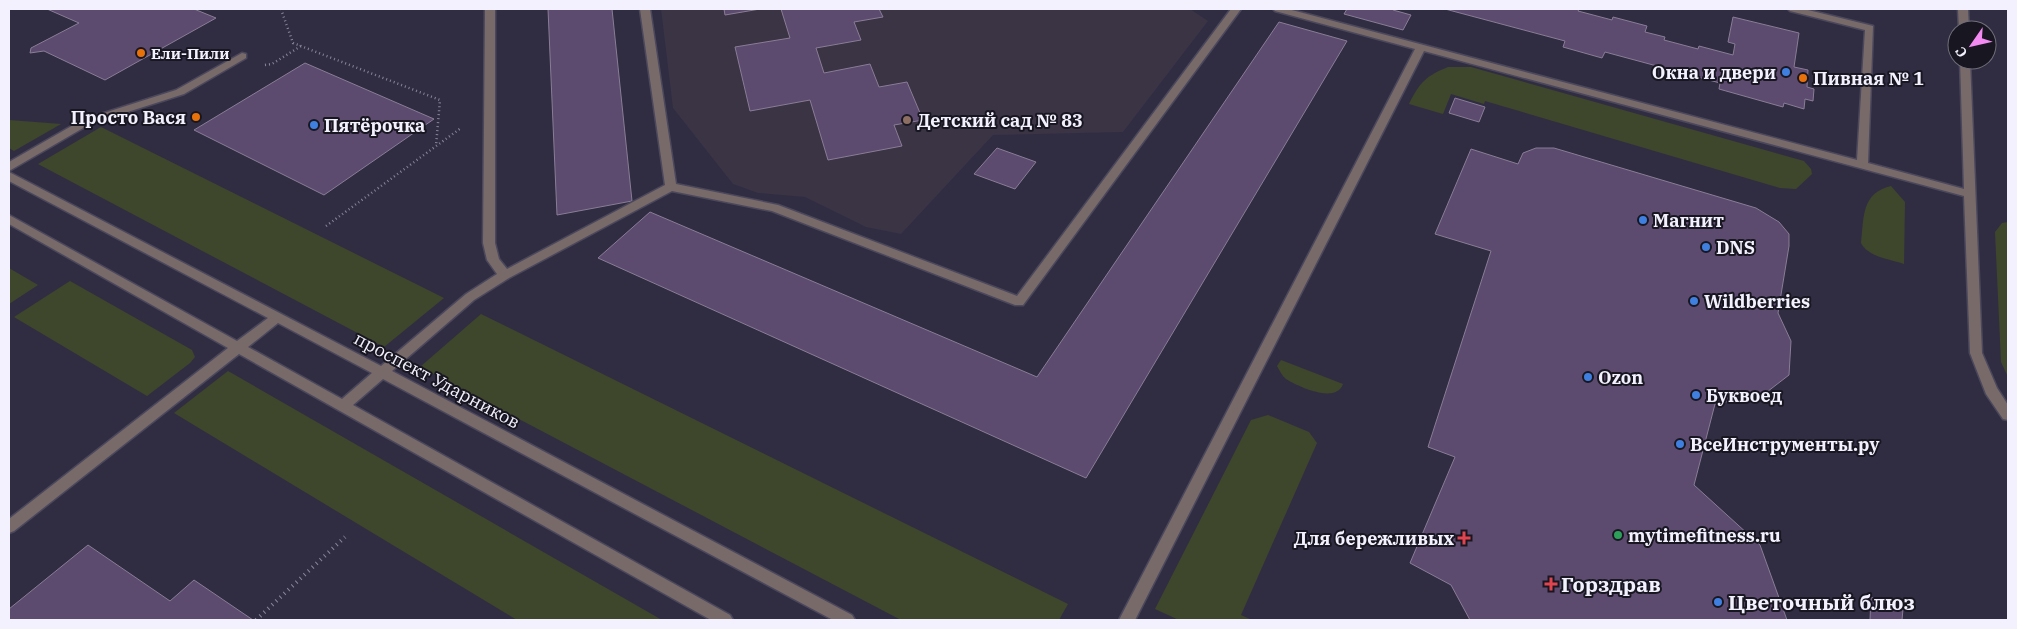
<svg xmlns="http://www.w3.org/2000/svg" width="2017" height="629" font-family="'IBM Plex Serif',serif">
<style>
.education{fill:#3b3445}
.green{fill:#3e472b}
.building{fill:#5c4a6f;stroke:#897d96}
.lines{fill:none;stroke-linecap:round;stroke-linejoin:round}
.minor-casing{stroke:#4b485d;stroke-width:3}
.path-far1{stroke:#878596;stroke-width:2.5;stroke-dasharray:1 3;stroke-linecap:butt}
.path{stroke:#878596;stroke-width:4;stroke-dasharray:1 4.5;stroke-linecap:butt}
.minor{fill:#786a68;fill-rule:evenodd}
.food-dot{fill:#e8710a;stroke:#181721;stroke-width:2}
.shop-dot{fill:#3f7fe0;stroke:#181721;stroke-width:2}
.education-dot{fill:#8d6e63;stroke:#181721;stroke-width:2}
.leisure-dot{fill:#2e9e5b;stroke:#181721;stroke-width:2}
.health-dot{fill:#e0444e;stroke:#181721;stroke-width:2}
.labels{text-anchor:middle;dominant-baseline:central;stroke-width:4;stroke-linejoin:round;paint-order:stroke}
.far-poi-label{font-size:15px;font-weight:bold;fill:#f3f1fd;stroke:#181721;text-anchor:start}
.poi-label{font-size:18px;font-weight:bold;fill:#f3f1fd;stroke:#181721;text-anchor:start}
.street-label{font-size:18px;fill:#f3f1fd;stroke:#181721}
.near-poi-label{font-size:21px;font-weight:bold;fill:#f3f1fd;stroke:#181721;text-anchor:start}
</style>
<rect width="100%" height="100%" fill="#302d43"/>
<path class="education" d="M661,9H1190L1208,21L1123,132L993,135L901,234L866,227L805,197L758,193L733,184L673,108Z"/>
<path class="green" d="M1448,67H1471L1804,161L1811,169L1812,174L1796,189L1780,188L1485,101L1484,104L1451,94L1443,114L1409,104C1420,82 1426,76 1448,67Z
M9,120L61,124L14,151L9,148Z
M101,127L444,298L384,347L38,164Z
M1891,186L1905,202L1904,264C1890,259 1868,257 1861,243C1864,218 1861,193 1891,186Z
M2008,222V377L2001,362L1995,232L2002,223Z
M9,268L38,285L9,304Z
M70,281L192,350L195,357L190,363L147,396L14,317Z
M481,314L1068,604L1059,620H901L420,367Z
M1281,360L1343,384C1336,404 1299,387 1286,379C1282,376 1280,371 1277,366Z
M228,371L662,620H517L174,413Z
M1268,415L1309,432L1317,443L1241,615L1252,620H1179L1155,609L1251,420Z"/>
<path class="building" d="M47,9H194L216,18L105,80L44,51L30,53L31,48L79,23Z
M548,9H612L632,201L557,215Z
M724,9H760L725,15Z
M781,9H879L883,17L854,22L861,40L816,48L824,73L870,64L879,87L907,82L923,120L894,125L902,146L828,160L810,100L750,111L735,47L790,38Z
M1347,9H1394L1393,10L1411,15L1403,30L1344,14Z
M1445,9H1579L1578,11L1612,20L1613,17L1647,26L1645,32L1665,37L1664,40L1698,49L1699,46L1733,55L1735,44L1728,42L1733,17L1799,33L1794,67L1808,70L1807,87L1814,89L1813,101L1805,99L1804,109L1784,103L1783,107L1719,89L1720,83L1605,52L1602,58L1563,47L1565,41Z
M1279,22L1347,41L1086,478L598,258L650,212L1037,377Z
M305,63L434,119L324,195L194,130Z
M1455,98L1485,107L1479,122L1449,113Z
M997,148L1036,162L1015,189L974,174Z
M1536,148H1554L1756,208L1779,222L1789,234V246L1778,313L1791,341L1789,375L1763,395L1715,404L1694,485L1760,545L1787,620H1470L1451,585L1410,563L1455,457L1428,447L1491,251L1435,234L1471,149L1518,164L1523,153Z
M88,545L170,601L194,580L253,620H9V609Z
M1871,597L1903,609L1902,620H1870Z"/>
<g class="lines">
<defs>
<path id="minor" d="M485,9H495V243L499,259L507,269L665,185L640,9H650L676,184L778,205L1017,296L1231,9H1241L1023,305H1015L772,211L672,191L509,278L474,300L392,371L852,615L855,620H833L383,379L353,405L730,615L733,620H711L239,354L14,531L9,533V519L228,348L9,224V215L237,341L268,318L9,181V172L381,366L466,294L497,274L487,260L483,243ZM278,323L372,373L342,399L248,347Z
M1273,9H1288L1857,160L1865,30L1790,11L1788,9H1804L1873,26L1868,163L1964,189L1960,60H1970L1982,353L1997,388L2008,405V420L2003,419L1986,394L1970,353L1964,196L1424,51L1135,620H1119L1415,49L1275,11Z
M1958,9H1968L1969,30H1959Z
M242,53L246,54V58L184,94L90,124L9,171V162L82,120L176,90Z"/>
</defs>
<use href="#minor" class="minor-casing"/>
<path class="path-far1" d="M281,9L293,43L440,100L436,146
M265,65L272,64L301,46
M326,226L461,128"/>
<path class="path" d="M256,620L345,537"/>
<use href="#minor" class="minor"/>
</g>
<g class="food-dot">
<circle cx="141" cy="53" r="5"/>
<circle cx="1803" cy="78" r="5"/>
<circle cx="196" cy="117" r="5"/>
</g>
<g class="shop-dot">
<circle cx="1786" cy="72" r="5"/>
<circle cx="314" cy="125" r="5"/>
<circle cx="1643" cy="220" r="5"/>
<circle cx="1706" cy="247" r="5"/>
<circle cx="1694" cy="301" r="5"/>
<circle cx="1588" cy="377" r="5"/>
<circle cx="1696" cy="395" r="5"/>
<circle cx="1680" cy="444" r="5"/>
<circle cx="1718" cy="602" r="5"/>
</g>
<circle class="education-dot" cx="907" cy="120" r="5"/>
<circle class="leisure-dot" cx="1618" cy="535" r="5"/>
<g class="health-dot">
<path d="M1461.5 530.5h5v5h5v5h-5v5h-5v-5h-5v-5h5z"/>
<path d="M1548.5 576.5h5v5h5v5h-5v5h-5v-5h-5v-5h5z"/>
</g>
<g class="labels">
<g class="far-poi-label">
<text x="151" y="53">Ели-Пили</text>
</g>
<g class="poi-label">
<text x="1776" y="72" text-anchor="end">Окна и двери</text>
<text x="1813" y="78">Пивная № 1</text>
<text x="186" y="117" text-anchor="end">Просто Вася</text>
<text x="917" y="120">Детский сад № 83</text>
<text x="324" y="125">Пятёрочка</text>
<text x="1653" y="220">Магнит</text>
<text x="1716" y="247">DNS</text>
<text x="1704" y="301">Wildberries</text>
<text x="1598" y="377">Ozon</text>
<text x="1706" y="395">Буквоед</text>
<text x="1690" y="444">ВсеИнструменты.ру</text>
<text x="1628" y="535">mytimefitness.ru</text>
<text x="1454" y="538" text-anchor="end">Для бережливых</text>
</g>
<g class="street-label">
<text transform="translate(437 380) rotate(28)">проспект Ударников</text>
</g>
<g class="near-poi-label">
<text x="1561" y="584">Горздрав</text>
<text x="1728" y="602">Цветочный блюз</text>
</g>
</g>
<rect width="2017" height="629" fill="none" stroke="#f3f1fd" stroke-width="20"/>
<g transform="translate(1972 45) rotate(236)"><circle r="24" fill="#181721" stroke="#706e79"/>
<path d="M0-4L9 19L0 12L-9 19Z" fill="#f38af1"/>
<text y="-8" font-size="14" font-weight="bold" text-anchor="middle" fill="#f3f1fd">С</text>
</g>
</svg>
